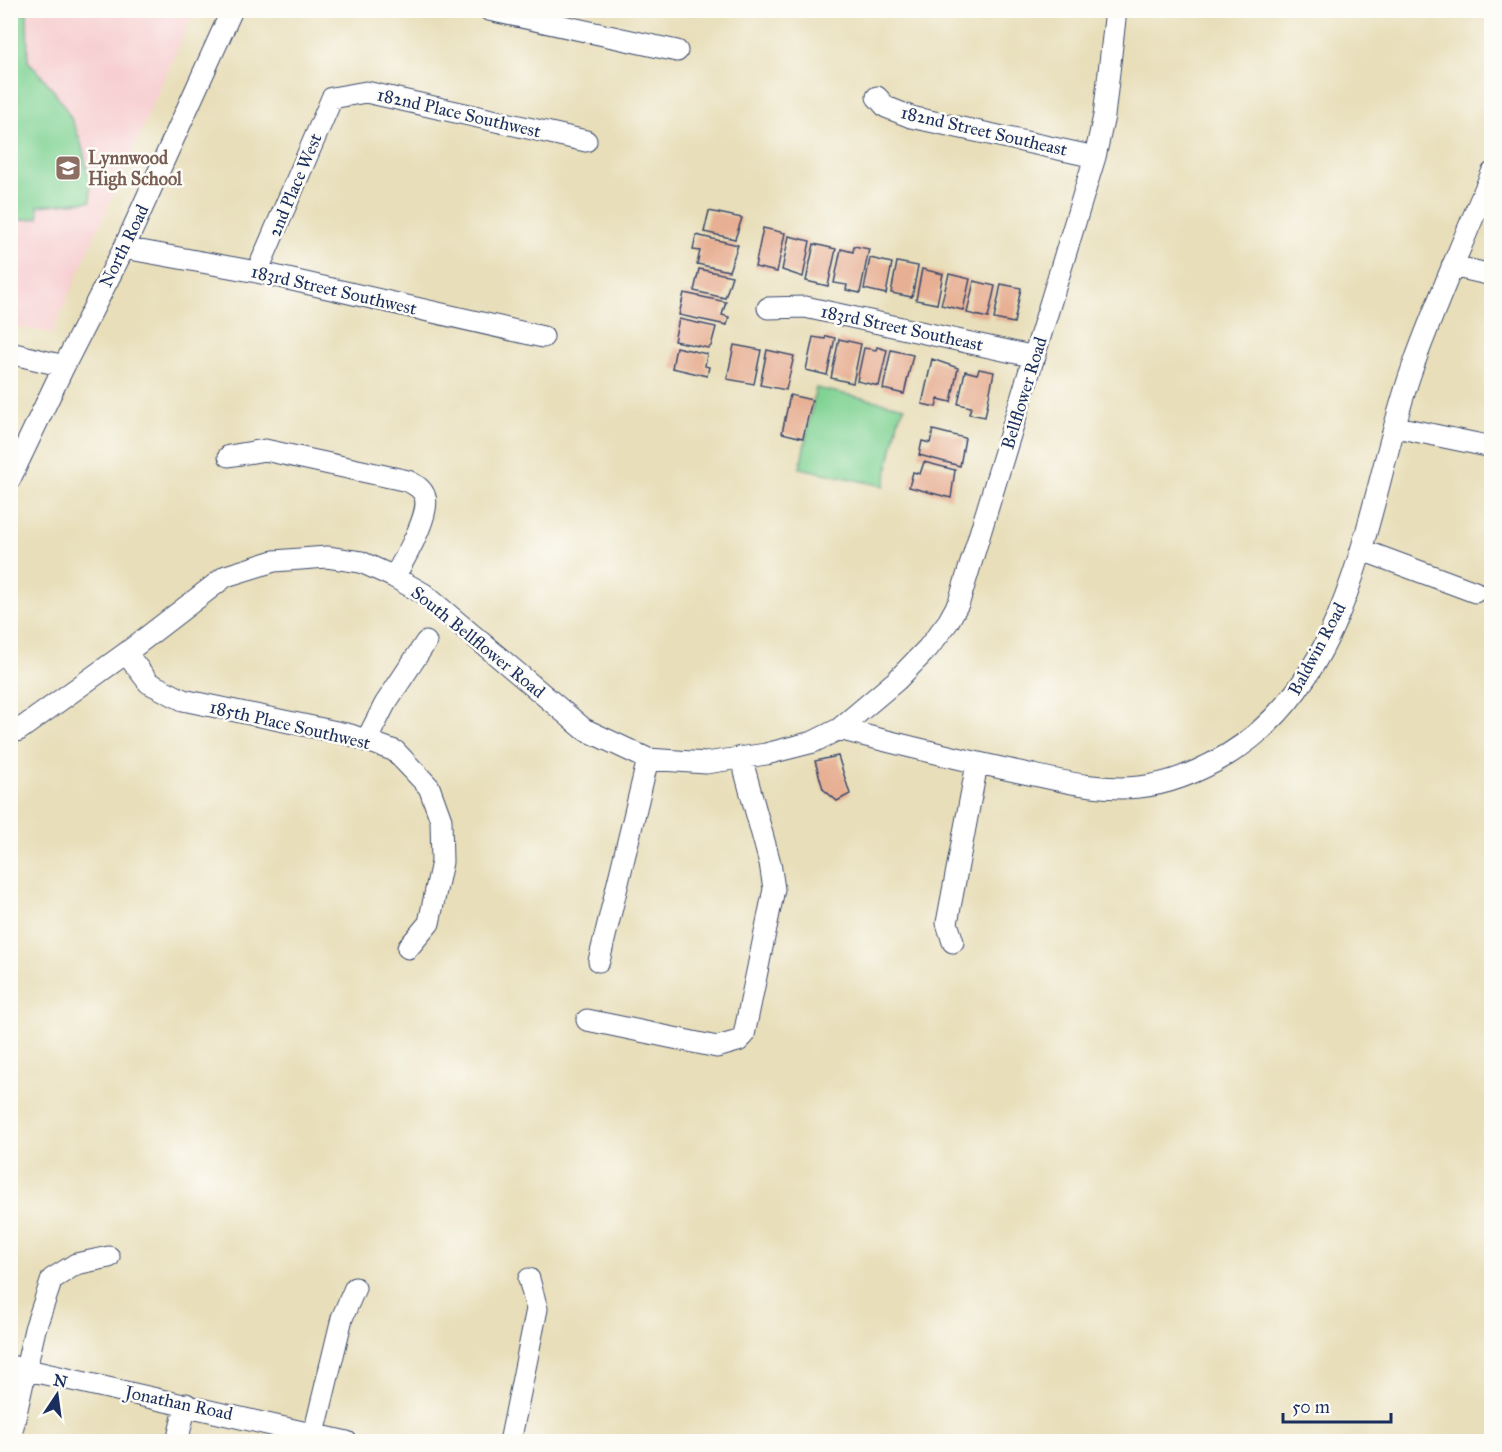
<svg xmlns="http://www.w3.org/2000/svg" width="1502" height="1452" font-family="'IM FELL Great Primer',serif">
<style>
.built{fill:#f7cfd1}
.green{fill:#81d394;stroke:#4e8179;stroke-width:1.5}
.building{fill:#e7af93}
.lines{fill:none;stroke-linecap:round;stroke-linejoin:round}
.minor-casing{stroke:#3a496c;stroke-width:23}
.minor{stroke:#fff;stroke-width:21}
.labels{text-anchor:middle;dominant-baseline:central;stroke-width:5;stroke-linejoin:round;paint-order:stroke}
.street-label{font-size:18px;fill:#1b2f5e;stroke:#fdfcf7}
.education-label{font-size:18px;font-weight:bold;fill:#785e54;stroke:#fdfcf7;text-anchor:start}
</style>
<rect width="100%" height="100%" fill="#fdfcf7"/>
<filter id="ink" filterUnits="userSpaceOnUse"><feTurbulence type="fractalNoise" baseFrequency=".0167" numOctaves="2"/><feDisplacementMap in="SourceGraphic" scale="12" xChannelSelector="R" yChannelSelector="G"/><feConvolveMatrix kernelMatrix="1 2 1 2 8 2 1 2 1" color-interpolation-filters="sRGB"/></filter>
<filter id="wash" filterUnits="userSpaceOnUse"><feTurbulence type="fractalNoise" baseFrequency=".008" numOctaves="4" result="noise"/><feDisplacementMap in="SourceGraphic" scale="24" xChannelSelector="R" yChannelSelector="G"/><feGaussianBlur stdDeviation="1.35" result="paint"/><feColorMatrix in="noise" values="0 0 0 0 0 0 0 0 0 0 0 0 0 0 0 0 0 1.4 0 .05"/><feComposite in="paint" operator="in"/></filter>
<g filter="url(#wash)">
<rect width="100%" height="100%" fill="#e8deb9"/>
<path class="built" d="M10,11H194L52,333L11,326Z"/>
<path class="green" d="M10,11H27L28,61C70,104 87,140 91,201L38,206L39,218L11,221Z
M816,388L905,407L899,417L884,486L800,468Z"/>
<g id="blocks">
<path class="building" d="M709,211L742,218L735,239L704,232Z
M763,228L785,233L777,272L755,267Z
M696,235L738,245L729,271L697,264L700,251L693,250Z
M789,236L810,241L803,277L782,270Z
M814,244L836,249L828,286L806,281Z
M854,246L869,249L860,293L846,290L847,285L834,283L841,249L853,252Z
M870,258L892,263L886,294L864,289Z
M897,262L918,266L912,297L891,293Z
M699,269L732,276L725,298L694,291Z
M922,269L943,274L937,304L916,300Z
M949,274L970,279L963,310L941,305Z
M974,281L995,286L988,318L967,313Z
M1001,284L1021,288L1014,323L994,319Z
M684,293L726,302L722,315L729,317L727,325L679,315Z
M679,319L716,327L711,346L708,348L674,341Z
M826,336L835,338L827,375L806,370L813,337L825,339Z
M839,339L861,344L853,383L831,378Z
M734,345L761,350L754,384L727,379Z
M676,347L707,354L705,366L709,367L707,376L672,368Z
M877,347L887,350L879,386L857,381L864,348L876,350Z
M767,350L794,356L786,390L760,385Z
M891,350L913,355L904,394L883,389Z
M932,359L958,368L951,402L938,399L936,407L922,404Z
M979,369L994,372L985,417L969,414L971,407L958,404L965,371L977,374Z
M790,395L812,400L803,438L782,433Z
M933,430L965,438L960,466L919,455L922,441L930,443Z
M924,462L955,470L951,498L909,487L913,472L920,474Z
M838,756L850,794L837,801L823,789L815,761Z"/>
</g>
</g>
<g filter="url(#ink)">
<use href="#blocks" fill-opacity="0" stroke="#3a496c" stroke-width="1.5"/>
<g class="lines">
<defs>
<path id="minor" d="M489,10L677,51
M877,97L886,107L911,117L1095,157
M124,248L257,272L543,337
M1452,266L1492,275
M257,272L332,98L366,92L586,141
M768,308L805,307L1035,357
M10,353L64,366
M1396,427L1492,447
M229,456L265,450L408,481C415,485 422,488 425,497C431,514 403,562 394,577
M10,479L64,366L124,248L232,10
M1362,550L1475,592
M126,653L149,683L183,700L351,735L395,751L429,787L441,820L442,862L429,923L408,948
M839,729C902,745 965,761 1029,774C1065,782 1102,791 1139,787C1171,784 1200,771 1227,755C1357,676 1366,500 1412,369C1436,303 1464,238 1492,173
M10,733L19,730L126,653L226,576L274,561L327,557L361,562L394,577L424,594L584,729L648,759L706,763L766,754L813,742L839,729L897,680L928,648L948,622L959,602L1095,157L1104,116L1116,10
M366,741L385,704L426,642
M953,942L947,923L977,764
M599,961L648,759
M587,1020L717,1047L738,1041L744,1035L774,889L770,863L741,757
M10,1366L347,1442
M10,1440L35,1329L52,1279L76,1264L109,1257
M177,1442L186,1404
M312,1442L342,1318L355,1288
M510,1442L537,1309L529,1279"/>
</defs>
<use href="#minor" class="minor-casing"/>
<use href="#minor" class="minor"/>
</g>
</g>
<defs>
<symbol id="school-square" viewBox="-11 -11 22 22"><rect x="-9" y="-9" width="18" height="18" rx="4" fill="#8d6e63" stroke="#fdfcf7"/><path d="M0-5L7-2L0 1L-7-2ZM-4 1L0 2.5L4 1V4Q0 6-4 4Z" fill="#fff"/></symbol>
</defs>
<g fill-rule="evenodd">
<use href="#school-square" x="53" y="153" width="30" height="30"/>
</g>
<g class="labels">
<g class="street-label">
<text transform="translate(459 113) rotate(13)">182nd Place Southwest</text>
<text transform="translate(984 131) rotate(13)">182nd Street Southeast</text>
<text transform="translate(295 185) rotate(-67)">2nd Place West</text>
<text transform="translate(124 246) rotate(-64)">North Road</text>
<text transform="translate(334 290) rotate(13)">183rd Street Southwest</text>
<text transform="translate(902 328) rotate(12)">183rd Street Southeast</text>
<text transform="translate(1024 393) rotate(-73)">Bellflower Road</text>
<text transform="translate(478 642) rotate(39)">South Bellflower Road</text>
<text transform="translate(1317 649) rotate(-62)">Baldwin Road</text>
<text transform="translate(290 725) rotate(13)">185th Place Southwest</text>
<text transform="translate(179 1403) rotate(12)">Jonathan Road</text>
</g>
<g class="education-label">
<text x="88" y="158">Lynnwood<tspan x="88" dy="21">High School</tspan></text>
</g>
</g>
<rect width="1502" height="1452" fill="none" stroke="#fdfcf7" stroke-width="36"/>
<g transform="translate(57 1395) rotate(13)" stroke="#fdfcf7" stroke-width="4.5" paint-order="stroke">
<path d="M0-4.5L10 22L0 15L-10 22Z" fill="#1b2f5e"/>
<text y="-9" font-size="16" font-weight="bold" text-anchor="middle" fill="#1b2f5e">N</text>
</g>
<path d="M1283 1413v9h108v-9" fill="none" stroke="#1b2f5e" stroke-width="3"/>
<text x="1292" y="1413" font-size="18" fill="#1b2f5e" stroke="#fdfcf7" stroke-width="4.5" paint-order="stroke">50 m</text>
</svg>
